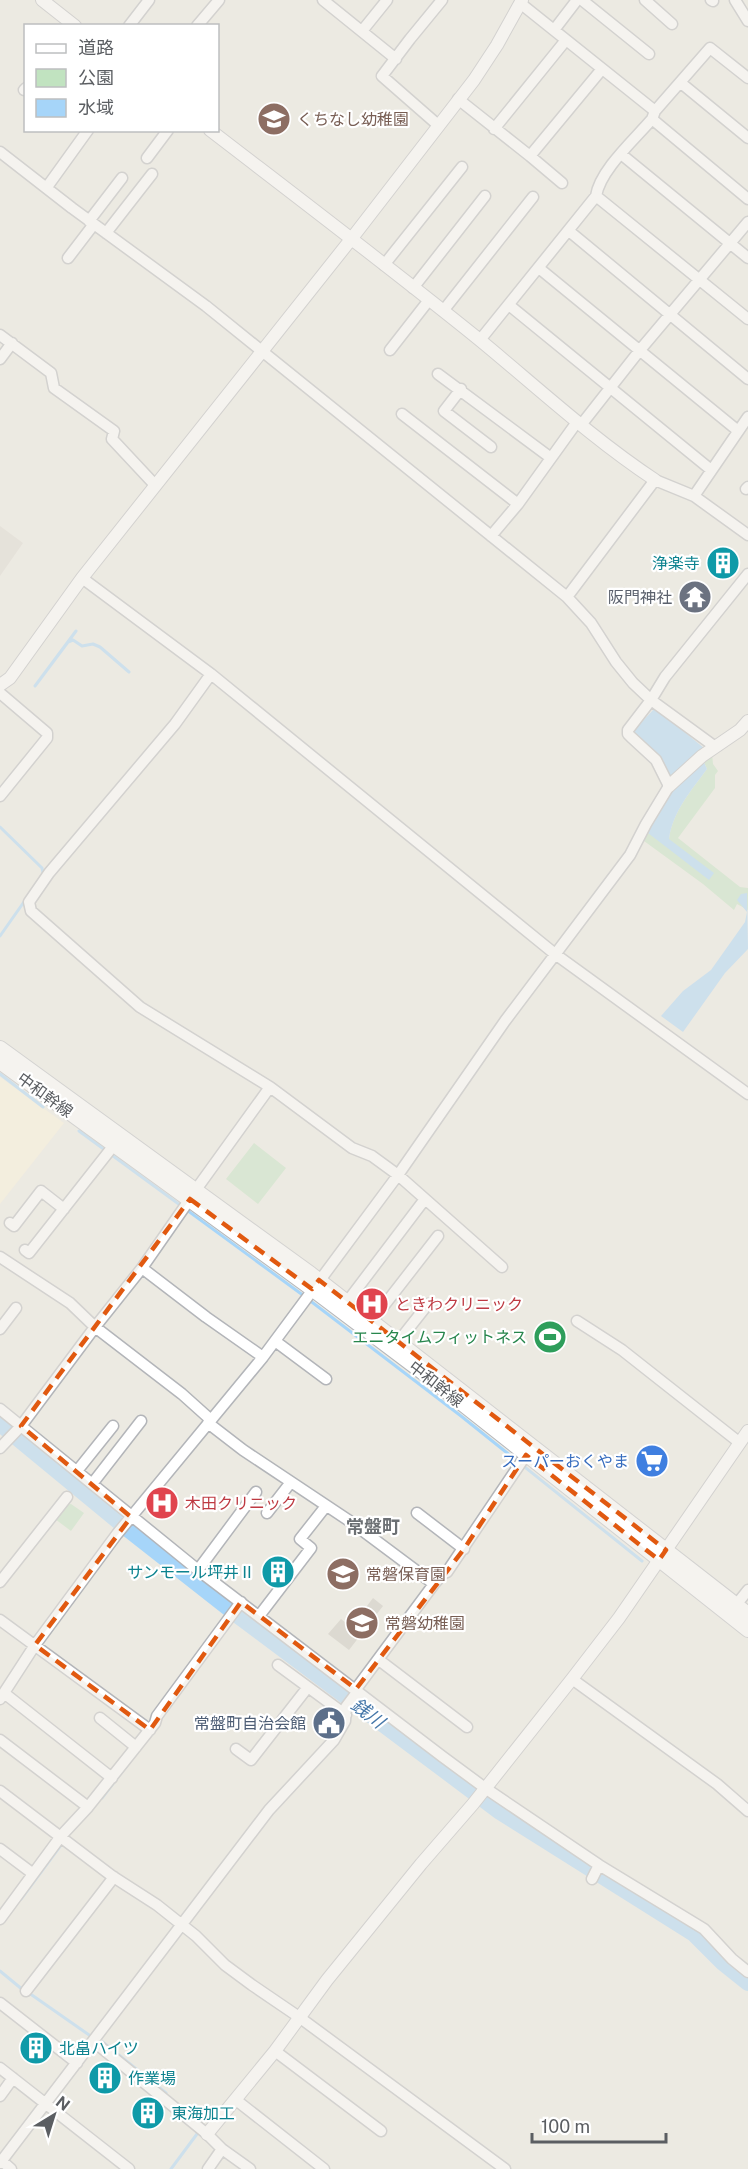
<svg xmlns="http://www.w3.org/2000/svg" width="748" height="2169" font-family="'Public Sans','Noto Sans JP',sans-serif">
<style>
.commercial{fill:#fbf3d9}
.education{fill:#dcd9d1}
.green{fill:#c1e3c0}
.water{fill:#a6d5f9}
.lines{fill:none;stroke-linecap:round;stroke-linejoin:round}
.stream{stroke:#a6d5f9;stroke-width:3}
.river{stroke:#a6d5f9;stroke-width:16}
.minor-casing{stroke:#b3b5b9;stroke-width:13}
.tertiary-casing{stroke:#b3b5b9;stroke-width:14}
.secondary-casing{stroke:#b4b7bc;stroke-width:16}
.minor{stroke:#fff;stroke-width:10}
.tertiary{stroke:#fff;stroke-width:12}
.secondary{stroke:#fff;stroke-width:14}
.marked{fill:none;stroke:#e15910;stroke-width:4.5;stroke-dasharray:12 8;stroke-linejoin:round}
.labels{text-anchor:middle;dominant-baseline:central;stroke-width:4.5;stroke-linejoin:round;paint-order:stroke}
.education-label{font-size:16px;fill:#785e54;stroke:#fff;text-anchor:start}
.culture-label{font-size:16px;fill:#0d838f;stroke:#fff;text-anchor:start}
.worship-label{font-size:16px;fill:#5b616d;stroke:#fff;text-anchor:end}
.street-label{font-size:16px;fill:#5b5e62;stroke:#fff}
.health-label{font-size:16px;fill:#be3a42;stroke:#fff;text-anchor:start}
.leisure-label{font-size:16px;fill:#27864d;stroke:#fff;text-anchor:end}
.shop-label{font-size:16px;fill:#366cbe;stroke:#fff;text-anchor:end}
.service-label{font-size:16px;fill:#4e5e75;stroke:#fff;text-anchor:end}
.neighbourhood-label{font-size:18px;font-weight:bold;fill:#6c7074;stroke:#fff}
.water-label{font-size:18px;font-style:italic;fill:#4577a9;stroke:#fff}
</style>
<rect width="100%" height="100%" fill="#eceae2"/>
<path class="commercial" d="M0,1077L64,1123L0,1204Z"/>
<path class="education" d="M0,526L23,543L0,576Z
M373,1598L383,1606L349,1650L328,1634L341,1619L351,1627Z"/>
<path class="green" d="M712,754L713,764L718,771L715,775V788L678,838L740,887L748,888V910L737,904L734,910L703,884L644,841L648,833L669,839C673,811 691,791 707,769L703,760Z
M254,1143L286,1168L258,1204L226,1179Z
M71,1504L84,1513L71,1531L55,1519L65,1505Z"/>
<path class="water" d="M655,708L704,748L670,777L663,760L634,733L636,728Z
M703,760L707,769C691,791 673,811 669,839L714,873L709,880L648,833C660,801 679,782 703,760Z
M747,893L748,949L725,973L683,1032L661,1016L683,991L711,970L745,922L747,912L737,900L741,894Z"/>
<g class="lines">
<path class="stream" d="M76,631L35,686L68,642L73,640L82,646L93,644L100,647L129,672
M0,827L42,868L43,873
M0,936L26,899
M0,1074L43,1107
M79,1131L300,1293L461,1416L642,1561
M102,1798L158,1725
M21,1899L64,1841
M0,1971L23,1990
M29,1993L92,2037
M99,2039L166,2093
M171,2169L197,2134V2131"/>
<path class="river" d="M0,1424L130,1531L237,1615L500,1812L694,1934L723,1963L748,1983"/>
<defs>
<path id="minor" d="M323,0L396,59
M582,0L649,54
M645,0L672,24
M711,0L713,1
M735,0L748,21
M520,3L655,111
M129,26L149,0
M197,26L219,0
M554,30L577,0
M362,31L387,0
M748,78L710,48L655,111L652,119L748,199
M681,83L748,138
M24,90L26,88
M458,99L530,156L602,69
M438,125L382,76L410,39L442,0
M494,129L566,40
M0,152L72,208L206,306L567,597L591,623L616,662L633,683L651,700L714,746
M621,154L748,258
M530,156L562,183
M147,158L168,130
M47,187L88,130
M596,196L748,319
M89,221L122,178
M569,231L748,379
M106,233L152,174
M68,258L94,224
M384,265L462,167
M540,269L737,430
M413,288L485,196
M509,305L710,469
M443,311L533,197
M0,335L51,373L54,388L114,431L112,439L155,485
M480,340L596,196C600,170 635,139 652,119
M390,350L429,300
M0,359L12,343
M438,374L551,458
M461,389L444,411L491,447
M402,414L518,504
M581,425L640,350L748,222
M746,489L748,487
M694,496L748,417
M491,536L518,504L577,422
M82,578L211,674L555,954L748,1094
M567,597L655,480L694,496L748,535
M211,674L175,724L49,873L29,902L31,911L140,1007L270,1087L352,1148L372,1156L398,1175L502,1267
M0,693L47,733V738L0,796
M195,1191L270,1087
M10,1223L14,1226L41,1191L64,1209
M25,1250L29,1253L114,1145
M0,1257L70,1303L95,1327L182,1394L211,1420
M142,1268L206,1317L263,1357
M347,1302L425,1199
M372,1321L438,1236
M577,1321L622,1350L740,1443
M0,1329L16,1308
M275,1341L326,1379
M398,1342L428,1304
M0,1409L198,1570L443,1757L485,1788L599,1865L704,1929L732,1959L748,1972
M208,1423L243,1450L351,1522L434,1584
M0,1448L21,1426L95,1327L142,1268L190,1199
M77,1471L113,1426
M92,1484L141,1421
M267,1513L291,1482
M417,1513L464,1549
M198,1570L256,1492
M0,1582L67,1497
M736,1605L748,1590
M259,1616L311,1548L300,1539L326,1506
M0,1620L150,1730
M379,1660L467,1727
M278,1665L346,1715
M572,1679L717,1784L748,1811
M356,1689L434,1584L444,1573L447,1572L526,1455
M4,1693L112,1778
M0,1699L35,1645L117,1534L263,1357L398,1175L505,1021L630,855L646,824L669,786L656,760L631,737L628,734V730L651,700L665,677L748,574
M100,1718L136,1747
M0,1740L88,1807
M236,1749L251,1760L308,1687
M0,1791L112,1876L157,1905L196,1936L225,1965L252,1985L299,2017L505,2169
M0,1849L32,1873
M592,1879L599,1865
M0,1919L61,1836L88,1807L155,1723L157,1716L241,1602
M26,1991L114,1877
M0,2003L77,2063
M93,2041L207,2134L222,2149L250,2169
M275,2051L381,2131
M0,2068L129,2169
M0,2096L13,2078
M236,2100L324,2169
M2,2161L11,2169
M0,2163L269,1810L334,1740L345,1721L346,1707L358,1691
M208,2169L222,2149"/>
<path id="tertiary" d="M42,0L75,26
M210,130C301,200 392,269 481,341C538,388 593,439 655,480
M0,685L10,678L82,578L352,238L474,80L497,45L522,0
M669,786L702,756L740,730L748,721
M207,2134L275,2051L327,1980L421,1864L473,1804L572,1679L619,1618L748,1431"/>
<path id="secondary" d="M0,1048L311,1274L748,1614
M0,1062L312,1289L422,1372L748,1630"/>
</defs>
<use href="#minor" class="minor-casing"/>
<use href="#tertiary" class="tertiary-casing"/>
<use href="#secondary" class="secondary-casing"/>
<use href="#minor" class="minor"/>
<use href="#tertiary" class="tertiary"/>
<use href="#secondary" class="secondary"/>
</g>
<path d="M0 0H748V2169H0ZM190,1199L312,1289L319,1280L666,1550L659,1560L526,1455L464,1549L356,1689L241,1602L150,1730L35,1645L131,1517L21,1426Z" fill="#eceae2" fill-opacity=".55" fill-rule="evenodd"/>
<path class="marked" d="M190,1199L312,1289L319,1280L666,1550L659,1560L526,1455L464,1549L356,1689L241,1602L150,1730L35,1645L131,1517L21,1426Z"/>
<defs>
<symbol id="school-disc" viewBox="-11 -11 22 22"><circle r="9.5" fill="#8d6e63" stroke="#fff"/><path d="M0-5L7-2L0 1L-7-2ZM-4 1L0 2.5L4 1V4Q0 6-4 4Z" fill="#fff"/></symbol>
<symbol id="building-disc" viewBox="-11 -11 22 22"><circle r="9.5" fill="#0f9aa8" stroke="#fff"/><path d="M-4-6H4V6H1V3H-1V6H-4ZM-2.5-4.3h1.7v1.8h-1.7ZM.8-4.3h1.7v1.8H.8ZM-2.5-1h1.7V.8h-1.7ZM.8-1h1.7V.8H.8Z" fill="#fff"/></symbol>
<symbol id="temple-disc" viewBox="-11 -11 22 22"><circle r="9.5" fill="#6b7280" stroke="#fff"/><path d="M0-6L5-2H3V0L6.5 2.5H4V6H1.5V3h-3V6H-4V2.5H-6.5L-3 0V-2H-5Z" fill="#fff"/></symbol>
<symbol id="hospital-disc" viewBox="-11 -11 22 22"><circle r="9.5" fill="#e0444e" stroke="#fff"/><path d="M-5-5h3v3.5h4V-5h3V5h-3V1.5h-4V5h-3Z" fill="#fff"/></symbol>
<symbol id="stadium-disc" viewBox="-11 -11 22 22"><circle r="9.5" fill="#2e9e5b" stroke="#fff"/><path d="M0-5a6.5 5 0 1 0 0 10a6.5 5 0 1 0 0-10ZM-3.5-1.8h7v3.6h-7Z" fill="#fff"/></symbol>
<symbol id="supermarket-disc" viewBox="-11 -11 22 22"><circle r="9.5" fill="#3f7fe0" stroke="#fff"/><path d="M-6-5.5h2.5l.6 2H6L4.5 2H-2.5L-4.4-4H-6ZM-1.5 3.2a1.3 1.3 0 1 0 .1 0ZM3 3.2a1.3 1.3 0 1 0 .1 0Z" fill="#fff"/></symbol>
<symbol id="civic-disc" viewBox="-11 -11 22 22"><circle r="9.5" fill="#5c6f8a" stroke="#fff"/><path d="M-.6-6.5H3V-4.5H.6V-3L4-1V1h2V6H-6V1h2V-1L-.6-3ZM-1.2 2.5V6h2.4V2.5Z" fill="#fff"/></symbol>
</defs>
<g fill-rule="evenodd">
<use href="#school-disc" x="255" y="100" width="38" height="38"/>
<use href="#building-disc" x="704" y="544" width="38" height="38"/>
<use href="#temple-disc" x="676" y="578" width="38" height="38"/>
<use href="#hospital-disc" x="353" y="1285" width="38" height="38"/>
<use href="#stadium-disc" x="531" y="1318" width="38" height="38"/>
<use href="#supermarket-disc" x="633" y="1442" width="38" height="38"/>
<use href="#hospital-disc" x="143" y="1484" width="38" height="38"/>
<use href="#building-disc" x="259" y="1553" width="38" height="38"/>
<use href="#school-disc" x="324" y="1555" width="38" height="38"/>
<use href="#school-disc" x="343" y="1604" width="38" height="38"/>
<use href="#civic-disc" x="310" y="1704" width="38" height="38"/>
<use href="#building-disc" x="17" y="2029" width="38" height="38"/>
<use href="#building-disc" x="86" y="2059" width="38" height="38"/>
<use href="#building-disc" x="129" y="2094" width="38" height="38"/>
</g>
<g class="labels">
<g class="education-label">
<text x="297" y="119">くちなし幼稚園</text>
<text x="366" y="1574">常磐保育園</text>
<text x="385" y="1623">常磐幼稚園</text>
</g>
<g class="culture-label">
<text x="700" y="563" text-anchor="end">浄楽寺</text>
<text x="255" y="1572" text-anchor="end">サンモール坪井Ⅱ</text>
<text x="59" y="2048">北畠ハイツ</text>
<text x="128" y="2078">作業場</text>
<text x="171" y="2113">東海加工</text>
</g>
<g class="worship-label">
<text x="672" y="597">阪門神社</text>
</g>
<g class="street-label">
<text transform="translate(45 1095) rotate(36)">中和幹線</text>
<text transform="translate(436 1384) rotate(38)">中和幹線</text>
</g>
<g class="health-label">
<text x="395" y="1304">ときわクリニック</text>
<text x="185" y="1503">木田クリニック</text>
</g>
<g class="leisure-label">
<text x="527" y="1337">エニタイムフィットネス</text>
</g>
<g class="shop-label">
<text x="629" y="1461">スーパーおくやま</text>
</g>
<g class="service-label">
<text x="306" y="1723">常盤町自治会館</text>
</g>
<g class="neighbourhood-label">
<text x="373" y="1526">常盤町</text>
</g>
<g class="water-label">
<text transform="translate(368 1713) rotate(37)">銭川</text>
</g>
</g>
<rect x="24" y="24" width="195" height="108" fill="#ffffff" stroke="#bdbfc0" stroke-width="1.5"/>
<rect x="36" y="44" width="30" height="9" fill="#ffffff" stroke="#bdbfc0" stroke-width="1.5"/>
<text x="78" y="54" font-size="18" fill="#5b5e62">道路</text>
<rect x="36" y="69" width="30" height="18" fill="#c1e3c0" stroke="#bdbfc0" stroke-width="1.5"/>
<text x="78" y="84" font-size="18" fill="#5b5e62">公園</text>
<rect x="36" y="99" width="30" height="18" fill="#a6d5f9" stroke="#bdbfc0" stroke-width="1.5"/>
<text x="78" y="114" font-size="18" fill="#5b5e62">水域</text>
<g transform="translate(54 2115) rotate(38)" stroke="#ffffff" stroke-width="4.5" paint-order="stroke">
<path d="M0-4.5L10 22L0 15L-10 22Z" fill="#5b5e62"/>
<text y="-9" font-size="16" font-weight="bold" text-anchor="middle" fill="#5b5e62">N</text>
</g>
<path d="M532 2133v9h134v-9" fill="none" stroke="#5b5e62" stroke-width="3"/>
<text x="541" y="2133" font-size="18" fill="#5b5e62" stroke="#ffffff" stroke-width="4.5" paint-order="stroke">100 m</text>
</svg>
